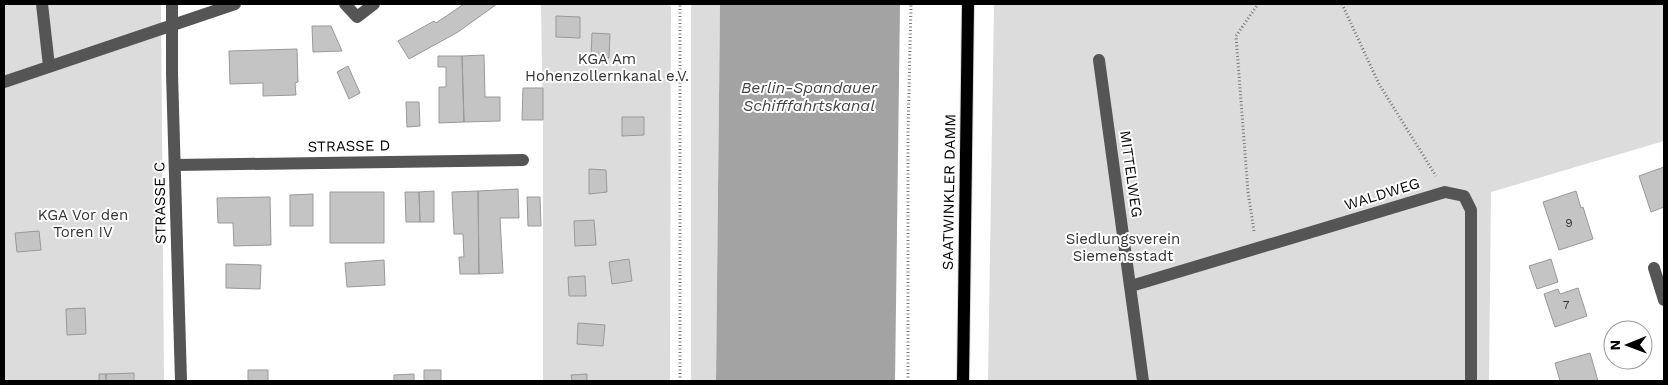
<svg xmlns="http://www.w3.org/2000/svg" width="1668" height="385" font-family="'Work Sans',sans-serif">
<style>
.green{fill:#dcdcdc}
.water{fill:#a3a3a3}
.building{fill:#c4c4c4;stroke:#999}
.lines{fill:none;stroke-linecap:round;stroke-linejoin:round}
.major-casing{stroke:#dbdbdb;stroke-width:14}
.path{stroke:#777;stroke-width:3;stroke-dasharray:1 2.5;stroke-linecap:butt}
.minor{stroke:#555;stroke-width:12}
.major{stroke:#000;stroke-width:12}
.labels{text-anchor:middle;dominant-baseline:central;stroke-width:4;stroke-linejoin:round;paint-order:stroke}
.number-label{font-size:12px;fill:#313131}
.park-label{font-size:15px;fill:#333;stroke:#fff}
.street-label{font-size:15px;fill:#000;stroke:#fff}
.water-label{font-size:16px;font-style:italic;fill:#444;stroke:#fff}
</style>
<rect width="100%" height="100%" fill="#fff"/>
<path class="green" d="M4,4H161L164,381H4Z
M541,4H662L671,6L670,381H543V120Z
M691,4H720L716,381H691Z
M994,4H1664V141L1491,192L1489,381H988Z"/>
<path class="water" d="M720,4H900L895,381H716Z"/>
<path class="building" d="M464,4H497L458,32L409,59L398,41L434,21L436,23Z
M556,16L580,17V38L556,37Z
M312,26H331L342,51L313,52Z
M592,33L610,34L609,58L591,57Z
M297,49L298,82L295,83L296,95L263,96V83L230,84L229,51Z
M484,55L485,97H500V121L464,122L462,56Z
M438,56H462L464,122L439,123V87H446V67H438Z
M348,66L360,93L349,99L337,72Z
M523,88H543V120H522Z
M406,102H419L420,126L407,127Z
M622,117H644V135L622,136Z
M1664,167V207L1651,212L1639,176Z
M589,169L606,170L607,192L589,194Z
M518,189L519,218H500L503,273L479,274L478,191Z
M434,191V222H420L419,192Z
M478,191L479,274H460L459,257H464L463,234H454L452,192Z
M1576,191L1581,208L1583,207L1593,239L1559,250L1543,202Z
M330,192H384V243H330Z
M405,192H419L420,222H406Z
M313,194V226H290V195Z
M270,197L271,245L234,246L233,223H218L217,198Z
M527,197H540L541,226H528Z
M594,220L596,245L575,246L574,221Z
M39,231L41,250L17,252L15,233Z
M629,259L632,281L612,284L609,262Z
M1551,259L1558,282L1537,289L1529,266Z
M384,260L385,285L347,287L345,263Z
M226,264L261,265L260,289L226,288Z
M585,276L586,296H569L568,277Z
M1578,288L1587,316L1555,327L1544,294L1558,289L1560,294Z
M85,308L86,334L67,335L66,309Z
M578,323L605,325L603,346L577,344Z
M1590,353L1598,381H1560L1555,363Z
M248,370H268V381H248Z
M424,370H441V381H424Z
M134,373V381H106V374Z
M99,374H106V381H99Z
M414,374V381H394V375Z
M587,374V381H572L571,375Z"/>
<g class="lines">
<defs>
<path id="major" d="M963,381L968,4"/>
</defs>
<use href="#major" class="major-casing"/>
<path class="path" d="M1342,4L1379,84L1436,176
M1254,231L1248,192L1236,36L1258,4
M680,381V4
M908,381V133L911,4"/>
<path class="minor" d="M42,4L49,66
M172,4V74L181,381
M345,4L357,17L374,4
M1099,60L1143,381
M4,82L235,4
M176,165L523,160
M1654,268L1664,300
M1131,286L1445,192L1464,196L1471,210V381"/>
<use href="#major" class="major"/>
</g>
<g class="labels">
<g class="number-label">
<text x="1569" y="223">9</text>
<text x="1566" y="305">7</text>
</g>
<g class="park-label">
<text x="607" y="59">KGA Am<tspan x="607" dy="17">Hohenzollernkanal e.V.</tspan></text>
<text x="83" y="215">KGA Vor den<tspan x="83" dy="17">Toren IV</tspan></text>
<text x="1123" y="239">Siedlungsverein<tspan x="1123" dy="17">Siemensstadt</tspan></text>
</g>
<g class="street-label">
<text transform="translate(349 146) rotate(-1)">STRASSE D</text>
<text transform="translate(1131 174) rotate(82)">MITTELWEG</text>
<text transform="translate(949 192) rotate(-89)">SAATWINKLER DAMM</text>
<text transform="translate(1382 194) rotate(-17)">WALDWEG</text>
<text transform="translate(160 203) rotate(-91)">STRASSE C</text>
</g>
<g class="water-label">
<text x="809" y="87">Berlin-Spandauer<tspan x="809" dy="18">Schifffahrtskanal</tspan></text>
</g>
</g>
<rect width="1668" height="385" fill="none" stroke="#000000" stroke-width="10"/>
<g transform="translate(1628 345) rotate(269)"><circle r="24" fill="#ffffff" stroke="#999999"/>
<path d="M0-4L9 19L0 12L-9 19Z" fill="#000000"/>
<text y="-8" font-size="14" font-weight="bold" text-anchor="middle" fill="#000000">N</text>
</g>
</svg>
